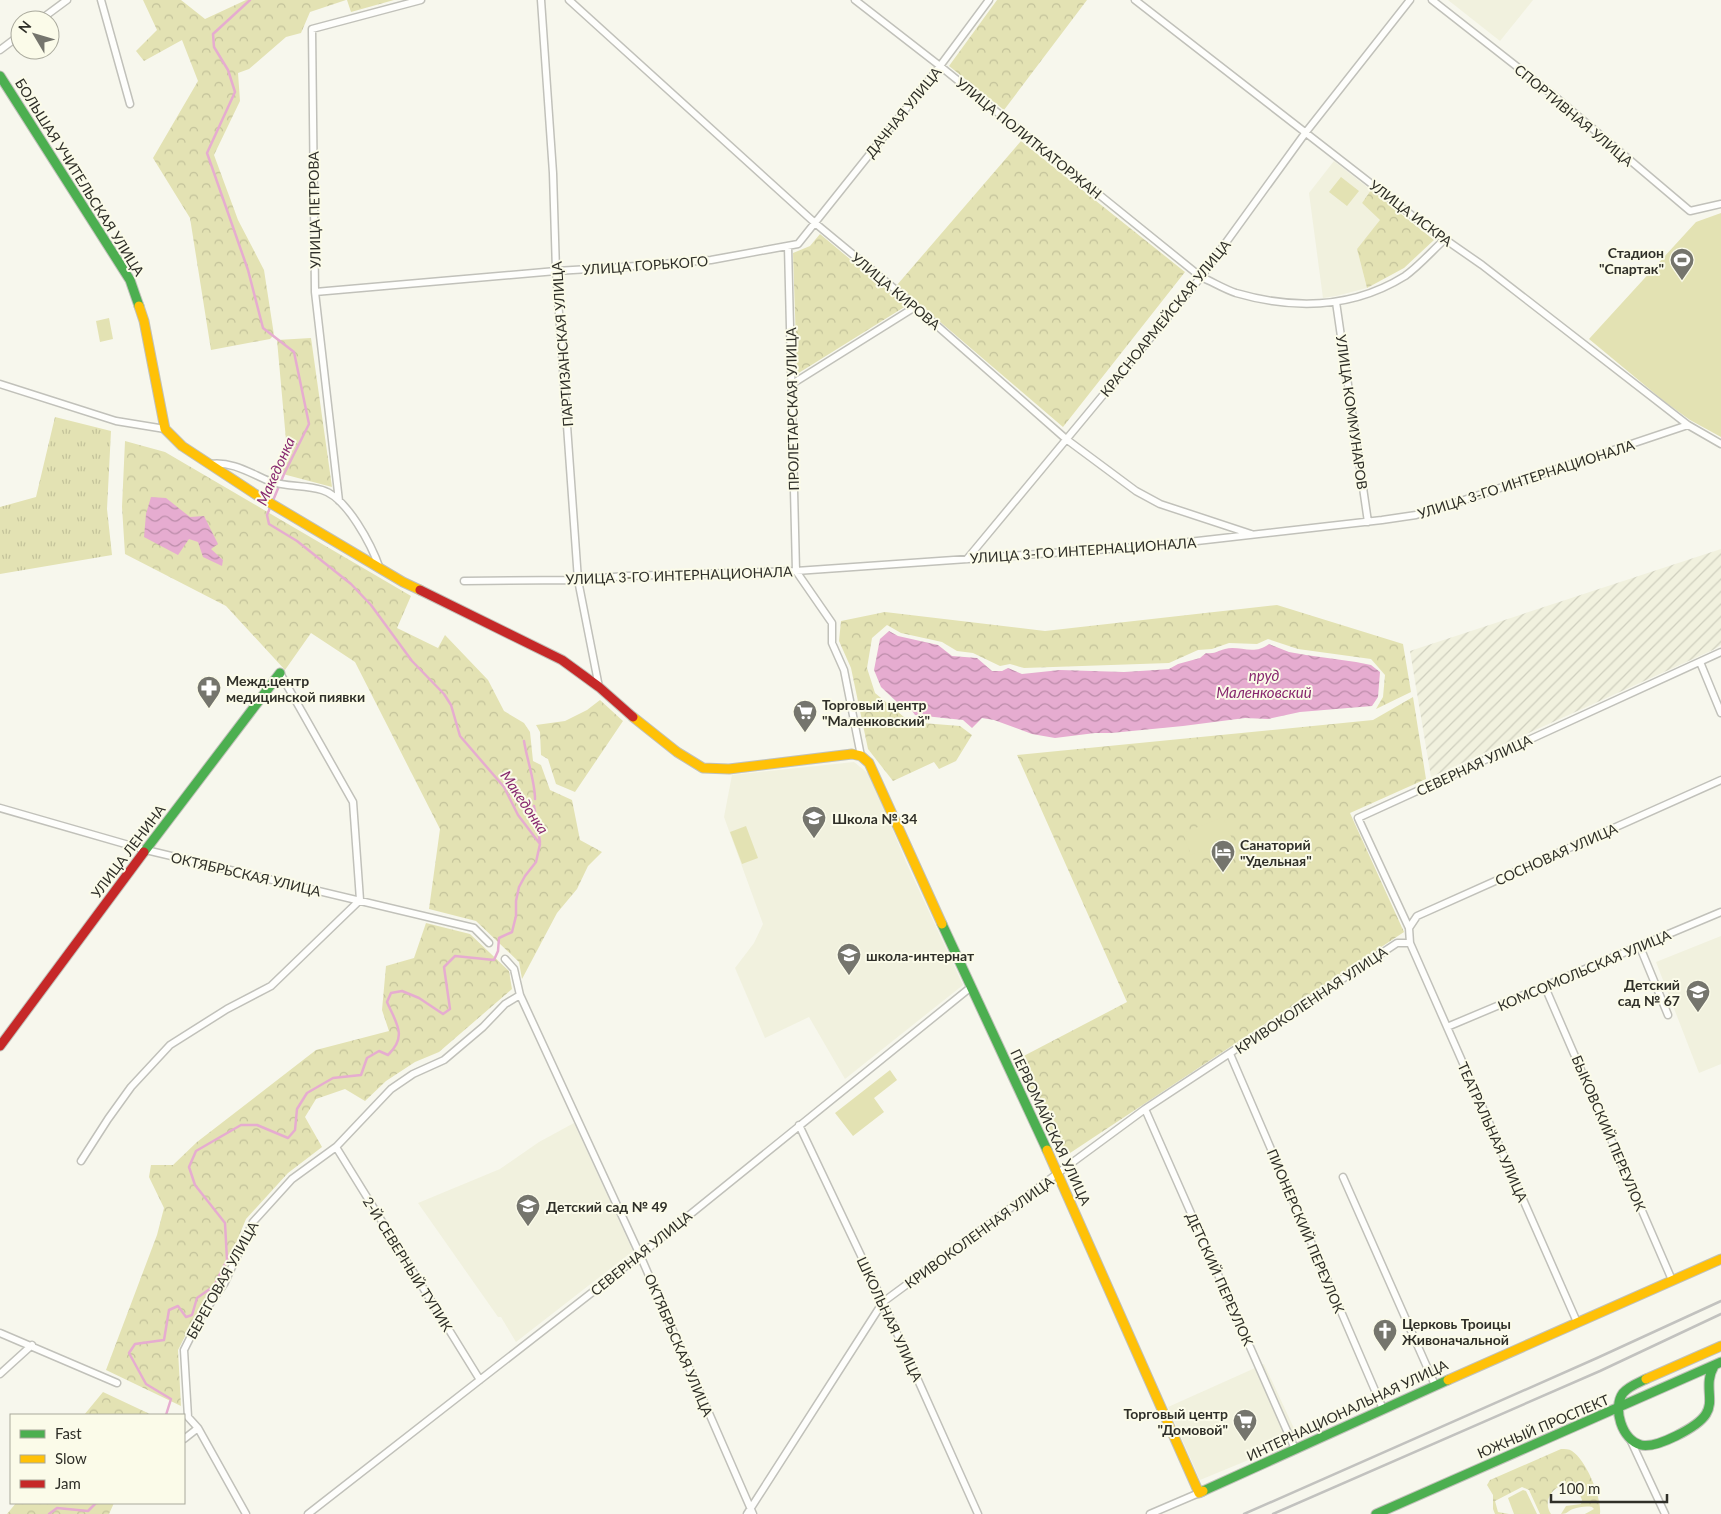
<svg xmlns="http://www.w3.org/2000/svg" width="1721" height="1514" font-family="Lato,sans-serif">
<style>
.built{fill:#f1f1de}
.industrial{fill:url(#industrial-furrows)}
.grass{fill:url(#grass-tufts)}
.forest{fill:url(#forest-crowns)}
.park{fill:#e3e2b3}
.water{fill:url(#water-waves)}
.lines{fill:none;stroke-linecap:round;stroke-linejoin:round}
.stream{stroke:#e6acd0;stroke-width:2.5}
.street-casing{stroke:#c1c1ba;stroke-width:9}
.fast-casing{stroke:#c1c1ba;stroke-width:11}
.slow-casing{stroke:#c1c1ba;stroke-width:11}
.jam-casing{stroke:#c1c1ba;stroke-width:11}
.street{stroke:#fefefc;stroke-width:6}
.fast{stroke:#4caf50;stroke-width:9}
.slow{stroke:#ffc107;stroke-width:9}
.jam{stroke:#c62828;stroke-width:9}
.rail{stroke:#c2c2bf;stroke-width:2.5}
.labels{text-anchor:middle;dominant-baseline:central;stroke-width:4;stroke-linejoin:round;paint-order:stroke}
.street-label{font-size:14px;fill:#2f2f28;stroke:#fbfbe9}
.poi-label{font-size:14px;font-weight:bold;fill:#2f2f28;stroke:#fbfbe9;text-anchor:start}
.water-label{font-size:15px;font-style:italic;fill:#87276e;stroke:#fbfbe9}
</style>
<defs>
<pattern id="industrial-furrows" width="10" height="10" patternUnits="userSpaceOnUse" patternTransform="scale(1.25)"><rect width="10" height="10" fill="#f1f1de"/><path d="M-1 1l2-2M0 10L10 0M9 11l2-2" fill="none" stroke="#cfcfbe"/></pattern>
<pattern id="grass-tufts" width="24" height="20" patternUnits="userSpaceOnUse" patternTransform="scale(1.25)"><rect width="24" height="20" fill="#e3e2b3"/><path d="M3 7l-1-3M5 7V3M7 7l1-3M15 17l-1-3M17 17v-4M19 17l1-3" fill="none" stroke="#c3c29a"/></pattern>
<pattern id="forest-crowns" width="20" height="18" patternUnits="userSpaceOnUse" patternTransform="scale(1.25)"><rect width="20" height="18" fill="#e3e2b3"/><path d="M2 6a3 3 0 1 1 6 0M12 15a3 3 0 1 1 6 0" fill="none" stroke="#c3c29a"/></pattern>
<pattern id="water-waves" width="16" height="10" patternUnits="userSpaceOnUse" patternTransform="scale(1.25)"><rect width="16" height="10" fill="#e6acd0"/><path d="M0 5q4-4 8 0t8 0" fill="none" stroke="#bb8ca9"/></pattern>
</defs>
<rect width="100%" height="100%" fill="#f7f7ed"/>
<path class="built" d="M1448,0H1533L1500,41Z
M1334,161L1371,190L1362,203L1381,220L1357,249L1367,288L1336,296L1323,298L1309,193Z
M854,762L870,775L906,862L963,985L845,1079L809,1017L765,1038L735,968L754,943L763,924L724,817L732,775Z
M1721,936V1064L1699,1073L1656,962Z
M574,1123L633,1251L516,1342L501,1317H498L418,1203L500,1169L539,1142Z
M1264,1364L1299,1439L1200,1480L1168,1407Z"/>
<path class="industrial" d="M1721,549V645L1713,650L1431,777L1410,651Z"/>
<path class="grass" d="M55,417L111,431L107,509L112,555L0,574V507L36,497Z"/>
<path class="forest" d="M143,0H181L205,19L246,0H346L310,12L301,33L286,37L249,69L238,73L240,101L214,155L238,220L264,270L274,335L270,339L211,350L190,218L153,158L198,81L182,40L144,61L136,51L157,30Z
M347,0H394L351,12Z
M997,0H1087L1004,110L949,66Z
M1021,141L1185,272L1063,427L897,285Z
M1371,190L1434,240L1404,268L1367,288L1357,249L1380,220L1362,203Z
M820,234L906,306L797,374L793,253L810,246Z
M311,338L332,487L279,473L286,440L277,340Z
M125,441L165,452L411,596L397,628L438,648L445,635L488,680L504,711L524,723L530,732L533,761L541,765L550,790L572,800L580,840L602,852L588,866L577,889L557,913L522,979L519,962L476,921L429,909L440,829L355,662L311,633L285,670L226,606L125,554L122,507Z
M1277,605L1403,644L1411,692L1376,709L1383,697L1385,675L1371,659L1298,649L1268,639L1257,644L1229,643L1212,649L1198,650L1169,663L1024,668L1010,664L1000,666L973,653L957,651L942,642L901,633L887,625L872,638L867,668L875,693L910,722L960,726L972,735L956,761L939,769L934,762L893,781L868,749L851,668L839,641L841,621L885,612L1045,631Z
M1413,697L1426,779L1350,813L1404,932L1061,1159L1016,1060L1127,1002L1017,755L1373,720Z
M600,700L623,721L575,792L556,784L548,759L541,755L540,732L536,725L565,721L587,710Z
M426,923L470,934L509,971L512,989L439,1052L415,1062L386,1081L365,1101L345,1089L316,1099L305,1117L322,1147L288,1173L246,1219L221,1279L196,1315L178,1350L181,1406L106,1370L157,1235L164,1208L149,1177L151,1165H173L197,1142L316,1050L389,1031L382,1010L386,966L414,958Z
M103,1392L152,1415H84Z
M1561,1449C1565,1449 1569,1449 1572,1451C1586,1460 1602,1498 1600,1514H1585L1594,1509L1592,1507C1586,1506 1579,1507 1573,1509C1567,1511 1568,1514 1561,1514L1566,1506L1581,1504L1582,1500C1572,1468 1537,1494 1551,1514H1540L1529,1490L1522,1487L1495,1501L1498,1512L1509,1514H1495L1493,1509V1495L1487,1485L1490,1480Z
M16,1503H114L109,1514H7Z"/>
<path class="park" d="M1341,177L1359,191L1347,206L1329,192Z
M1721,213V437L1690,420L1665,402L1589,339L1696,222Z
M109,318L113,339L100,342L96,321Z
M1223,817L1232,839L1191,855L1183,833Z
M746,826L758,858L742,864L730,832Z
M890,1070L897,1080L874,1098L884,1112L853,1136L835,1113Z
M1523,1490L1526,1491L1537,1514H1514L1508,1498Z"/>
<path class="water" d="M151,497L166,498L190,517L204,516L218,544L211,549L223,560L222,566L203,557L198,542L189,539L178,555L144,537L146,514Z
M889,631L898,636L938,645L952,656L977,658L992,671H1002L1008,668L1022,674L1060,670L1124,672L1156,670L1169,669L1178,664L1200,658L1206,653C1217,654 1216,651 1225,649C1239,645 1254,656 1269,644L1289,652L1306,655L1356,662L1371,665L1380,672L1378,697L1372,706L1300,712L1268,719L1245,718L1183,726L1111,733H1095L1055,738L1032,734L994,720L982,718L972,728L963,720L915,715L910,708L898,703L881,687L874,670L880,639Z"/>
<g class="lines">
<path class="stream" d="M524,741C527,760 535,781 535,799
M534,806L540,842
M166,1415L171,1399L146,1384L129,1353L135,1344L164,1340L169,1310L178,1306L186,1317L192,1315L197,1298L214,1286L227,1260L225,1223L195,1185L189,1167L196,1151L241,1125H257L288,1138L295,1130L297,1109L307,1093L333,1078L361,1075L367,1058L379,1051L388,1055C408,1036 396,1023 387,1002L391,993L402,991L419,998L443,1014L450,1009L444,967L455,956L494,960L498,951L499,938L512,932L516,916V901L519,887L525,876L536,862L540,844L518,815L504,787L460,736L451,705L444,694L412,661L371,605L351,584L297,541L269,524L267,515L284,474L309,424L294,352L263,328L248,270L207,153L235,92L228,70L214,47L213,34L250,0
M49,1514L57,1508L88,1511L96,1503"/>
<defs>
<path id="street" d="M101,0L130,104
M541,0L553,173L556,271L578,580L599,687
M569,0L815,223L902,295L1066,439L1136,491L1160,504L1251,534
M855,0L940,66L1201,277C1213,282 1224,289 1236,293C1295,310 1352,309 1405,276C1419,266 1432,251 1444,240
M1135,0L1423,224L1482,265L1688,425L1721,444
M1432,0L1553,95L1690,211L1721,204
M40,20L67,0
M0,50L20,35
M788,246L796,571L832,623V643L844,670L861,756
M315,292L556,271L623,267L711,260L798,244L940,66L989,0
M1336,302L1368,522
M0,384L116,421L165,429
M792,384L915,307
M210,464C232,461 250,473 269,481C285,487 305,485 322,490C347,497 372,546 380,569
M339,501L315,292L312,29L421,0
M967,559L1201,277L1306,132L1410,0
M464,581L578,580L625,576L796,571L1153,546L1382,520L1416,515L1458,502L1688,425
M1700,662L1721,713
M0,808L146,850L474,928L489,943
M1409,928L1358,818L1721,652
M1640,947L1668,1015
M505,959L514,969L520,995L640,1255L753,1514
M1545,987L1672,1280
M1447,1027L1721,912
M1230,1054L1383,1409
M1145,1109L1295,1449
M799,1125L883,1302L978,1514
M336,1147L480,1380
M81,1161L108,1119L131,1087L170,1045L227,1009L271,986L360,900L353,802L280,673
M1343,1177L1435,1385
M1577,1322L1410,943L1409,928L1417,916L1721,780
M0,1333L117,1383
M0,1374L32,1345
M198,1428L246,1514
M184,1439L198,1428L188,1417L184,1350L200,1318L224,1284L253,1222L292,1179L336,1147L391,1089L413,1074L444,1060L483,1027L505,1004L520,995
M1630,1439L1665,1514
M308,1514L640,1255L971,987
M747,1514L883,1302L1145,1109L1397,943H1410
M1150,1514L1199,1493"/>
<path id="fast" d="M0,76L130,280L139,306
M144,852L280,673
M942,924L1047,1150
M1646,1379C1638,1383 1629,1386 1623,1393C1612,1408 1622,1440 1641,1445C1656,1449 1698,1427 1706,1414C1715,1400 1703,1385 1714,1366
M1203,1491L1448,1380
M1376,1514L1721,1362"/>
<path id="slow" d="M139,306L144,321L165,429L182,446L255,494L403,582L420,590
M633,717L677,752L703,768L729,769L852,754L861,756L869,763L942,924
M1047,1150L1199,1493L1203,1491
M1646,1379L1721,1346
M1448,1380L1721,1259"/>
<path id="jam" d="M420,590L562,660L599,687L633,717
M0,1046L144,852"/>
</defs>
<use href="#street" class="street-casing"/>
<use href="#fast" class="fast-casing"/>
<use href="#slow" class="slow-casing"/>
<use href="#jam" class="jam-casing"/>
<use href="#street" class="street"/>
<use href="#fast" class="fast"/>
<use href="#slow" class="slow"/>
<use href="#jam" class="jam"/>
<path class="rail" d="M1244,1514L1597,1358L1721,1301
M1273,1514L1600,1371L1721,1314"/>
</g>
<defs>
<symbol id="stadium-pin" viewBox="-11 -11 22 30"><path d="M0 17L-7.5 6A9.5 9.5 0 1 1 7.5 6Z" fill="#75756d" stroke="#fbfbe9"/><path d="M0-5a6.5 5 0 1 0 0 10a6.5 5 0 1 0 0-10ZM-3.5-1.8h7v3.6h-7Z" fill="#fff"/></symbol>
<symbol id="pharmacy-pin" viewBox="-11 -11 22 30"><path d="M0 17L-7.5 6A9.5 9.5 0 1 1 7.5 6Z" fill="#75756d" stroke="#fbfbe9"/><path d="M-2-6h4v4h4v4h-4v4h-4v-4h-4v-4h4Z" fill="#fff"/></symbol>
<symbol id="supermarket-pin" viewBox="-11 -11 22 30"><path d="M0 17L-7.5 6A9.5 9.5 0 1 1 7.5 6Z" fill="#75756d" stroke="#fbfbe9"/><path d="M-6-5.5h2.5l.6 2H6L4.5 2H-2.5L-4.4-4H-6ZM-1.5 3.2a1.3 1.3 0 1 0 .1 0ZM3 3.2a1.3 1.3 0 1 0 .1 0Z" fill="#fff"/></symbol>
<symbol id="school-pin" viewBox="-11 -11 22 30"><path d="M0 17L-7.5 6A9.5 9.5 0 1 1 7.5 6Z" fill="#75756d" stroke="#fbfbe9"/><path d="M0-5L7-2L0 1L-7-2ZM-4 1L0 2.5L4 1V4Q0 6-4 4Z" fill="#fff"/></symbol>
<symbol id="hotel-pin" viewBox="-11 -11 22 30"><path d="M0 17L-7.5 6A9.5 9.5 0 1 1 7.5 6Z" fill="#75756d" stroke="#fbfbe9"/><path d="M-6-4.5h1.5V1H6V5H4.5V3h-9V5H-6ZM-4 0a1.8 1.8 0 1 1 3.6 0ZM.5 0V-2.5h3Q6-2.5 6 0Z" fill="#fff"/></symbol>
<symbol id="church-pin" viewBox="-11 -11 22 30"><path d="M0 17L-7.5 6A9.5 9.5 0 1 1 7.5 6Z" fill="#75756d" stroke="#fbfbe9"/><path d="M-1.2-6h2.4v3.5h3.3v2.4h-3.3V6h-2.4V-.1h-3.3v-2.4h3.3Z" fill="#fff"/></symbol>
</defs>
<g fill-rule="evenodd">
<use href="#stadium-pin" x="1668" y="246" width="28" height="38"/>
<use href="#pharmacy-pin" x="195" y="674" width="28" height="38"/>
<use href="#supermarket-pin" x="791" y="698" width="28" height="38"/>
<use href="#school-pin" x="800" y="804" width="28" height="38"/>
<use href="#hotel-pin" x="1209" y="838" width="28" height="38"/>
<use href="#school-pin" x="835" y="941" width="28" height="38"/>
<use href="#school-pin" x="1684" y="978" width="28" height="38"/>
<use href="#school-pin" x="514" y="1192" width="28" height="38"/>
<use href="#church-pin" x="1371" y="1317" width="28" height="38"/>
<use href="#supermarket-pin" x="1231" y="1407" width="28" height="38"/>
</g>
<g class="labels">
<g class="street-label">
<text transform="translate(903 112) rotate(-51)">ДАЧНАЯ УЛИЦА</text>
<text transform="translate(1574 115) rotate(40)">СПОРТИВНАЯ УЛИЦА</text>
<text transform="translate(1029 138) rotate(39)">УЛИЦА ПОЛИТКАТОРЖАН</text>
<text transform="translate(80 177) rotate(58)">БОЛЬШАЯ УЧИТЕЛЬСКАЯ УЛИЦА</text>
<text transform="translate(314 210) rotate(-91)">УЛИЦА ПЕТРОВА</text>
<text transform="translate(1411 213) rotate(37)">УЛИЦА ИСКРА</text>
<text transform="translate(645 265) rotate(-4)">УЛИЦА ГОРЬКОГО</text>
<text transform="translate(896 291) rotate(40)">УЛИЦА КИРОВА</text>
<text transform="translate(1165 318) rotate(-51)">КРАСНОАРМЕЙСКАЯ УЛИЦА</text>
<text transform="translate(562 344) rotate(-94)">ПАРТИЗАНСКАЯ УЛИЦА</text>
<text transform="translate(792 409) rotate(-91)">ПРОЛЕТАРСКАЯ УЛИЦА</text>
<text transform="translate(1352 412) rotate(82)">УЛИЦА КОММУНАРОВ</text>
<text transform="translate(1526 479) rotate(-18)">УЛИЦА 3-ГО ИНТЕРНАЦИОНАЛА</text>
<text transform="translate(1083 550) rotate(-4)">УЛИЦА 3-ГО ИНТЕРНАЦИОНАЛА</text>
<text transform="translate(679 575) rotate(-2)">УЛИЦА 3-ГО ИНТЕРНАЦИОНАЛА</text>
<text transform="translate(1474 765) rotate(-25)">СЕВЕРНАЯ УЛИЦА</text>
<text transform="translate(128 851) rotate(-53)">УЛИЦА ЛЕНИНА</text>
<text transform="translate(1556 854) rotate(-24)">СОСНОВАЯ УЛИЦА</text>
<text transform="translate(246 874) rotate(13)">ОКТЯБРЬСКАЯ УЛИЦА</text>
<text transform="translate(1584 970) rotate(-23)">КОМСОМОЛЬСКАЯ УЛИЦА</text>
<text transform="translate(1311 1000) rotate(-34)">КРИВОКОЛЕННАЯ УЛИЦА</text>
<text transform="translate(1051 1127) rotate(65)">ПЕРВОМАЙСКАЯ УЛИЦА</text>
<text transform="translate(1493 1132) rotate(66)">ТЕАТРАЛЬНАЯ УЛИЦА</text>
<text transform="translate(1609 1133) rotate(67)">БЫКОВСКИЙ ПЕРЕУЛОК</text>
<text transform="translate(1306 1231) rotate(67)">ПИОНЕРСКИЙ ПЕРЕУЛОК</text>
<text transform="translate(979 1232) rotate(-36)">КРИВОКОЛЕННАЯ УЛИЦА</text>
<text transform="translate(641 1253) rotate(-39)">СЕВЕРНАЯ УЛИЦА</text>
<text transform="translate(408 1264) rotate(58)">2-Й СЕВЕРНЫЙ ТУПИК</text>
<text transform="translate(1220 1279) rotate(66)">ДЕТСКИЙ ПЕРЕУЛОК</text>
<text transform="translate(222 1280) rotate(-61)">БЕРЕГОВАЯ УЛИЦА</text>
<text transform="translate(890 1319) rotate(65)">ШКОЛЬНАЯ УЛИЦА</text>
<text transform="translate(679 1345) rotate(67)">ОКТЯБРЬСКАЯ УЛИЦА</text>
<text transform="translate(1347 1410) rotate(-25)">ИНТЕРНАЦИОНАЛЬНАЯ УЛИЦА</text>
<text transform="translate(1543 1426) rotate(-23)">ЮЖНЫЙ ПРОСПЕКТ</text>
</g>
<g class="poi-label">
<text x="1664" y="252" text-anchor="end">Стадион<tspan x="1664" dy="16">"Спартак"</tspan></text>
<text x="226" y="680">Межд.центр<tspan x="226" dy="16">медицинской пиявки</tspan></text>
<text x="822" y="704">Торговый центр<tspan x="822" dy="16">"Маленковский"</tspan></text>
<text x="832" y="818">Школа № 34</text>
<text x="1240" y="844">Санаторий<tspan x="1240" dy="16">"Удельная"</tspan></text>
<text x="866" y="955">школа-интернат</text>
<text x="1680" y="984" text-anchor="end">Детский<tspan x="1680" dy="16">сад № 67</tspan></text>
<text x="546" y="1206">Детский сад № 49</text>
<text x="1402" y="1323">Церковь Троицы<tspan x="1402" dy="16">Живоначальной</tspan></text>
<text x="1228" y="1413" text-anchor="end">Торговый центр<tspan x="1228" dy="16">"Домовой"</tspan></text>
</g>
<g class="water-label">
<text transform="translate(275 471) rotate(-66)">Македонка</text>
<text x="1264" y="675">пруд<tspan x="1264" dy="17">Маленковский</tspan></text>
<text transform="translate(525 802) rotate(56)">Македонка</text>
</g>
</g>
<rect x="10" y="1414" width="175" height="90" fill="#fbfbe9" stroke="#a9a99c"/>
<rect x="20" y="1430" width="25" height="8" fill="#4caf50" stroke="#a9a99c"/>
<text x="55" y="1439" font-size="15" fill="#2f2f28">Fast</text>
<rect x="20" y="1455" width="25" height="8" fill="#ffc107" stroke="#a9a99c"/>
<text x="55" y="1464" font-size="15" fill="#2f2f28">Slow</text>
<rect x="20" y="1480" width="25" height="8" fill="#c62828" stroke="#a9a99c"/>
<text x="55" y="1489" font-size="15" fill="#2f2f28">Jam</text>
<g transform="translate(35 35) rotate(308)"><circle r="24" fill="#fbfbe9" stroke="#a9a99c"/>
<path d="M0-4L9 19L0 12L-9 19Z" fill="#75756d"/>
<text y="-8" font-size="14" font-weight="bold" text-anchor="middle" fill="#2f2f28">N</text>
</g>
<path d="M1551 1494v8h116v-8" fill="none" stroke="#2f2f28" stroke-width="2.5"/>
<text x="1558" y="1494" font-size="15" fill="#2f2f28" stroke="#fbfbe9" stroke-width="4" paint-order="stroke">100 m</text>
</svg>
